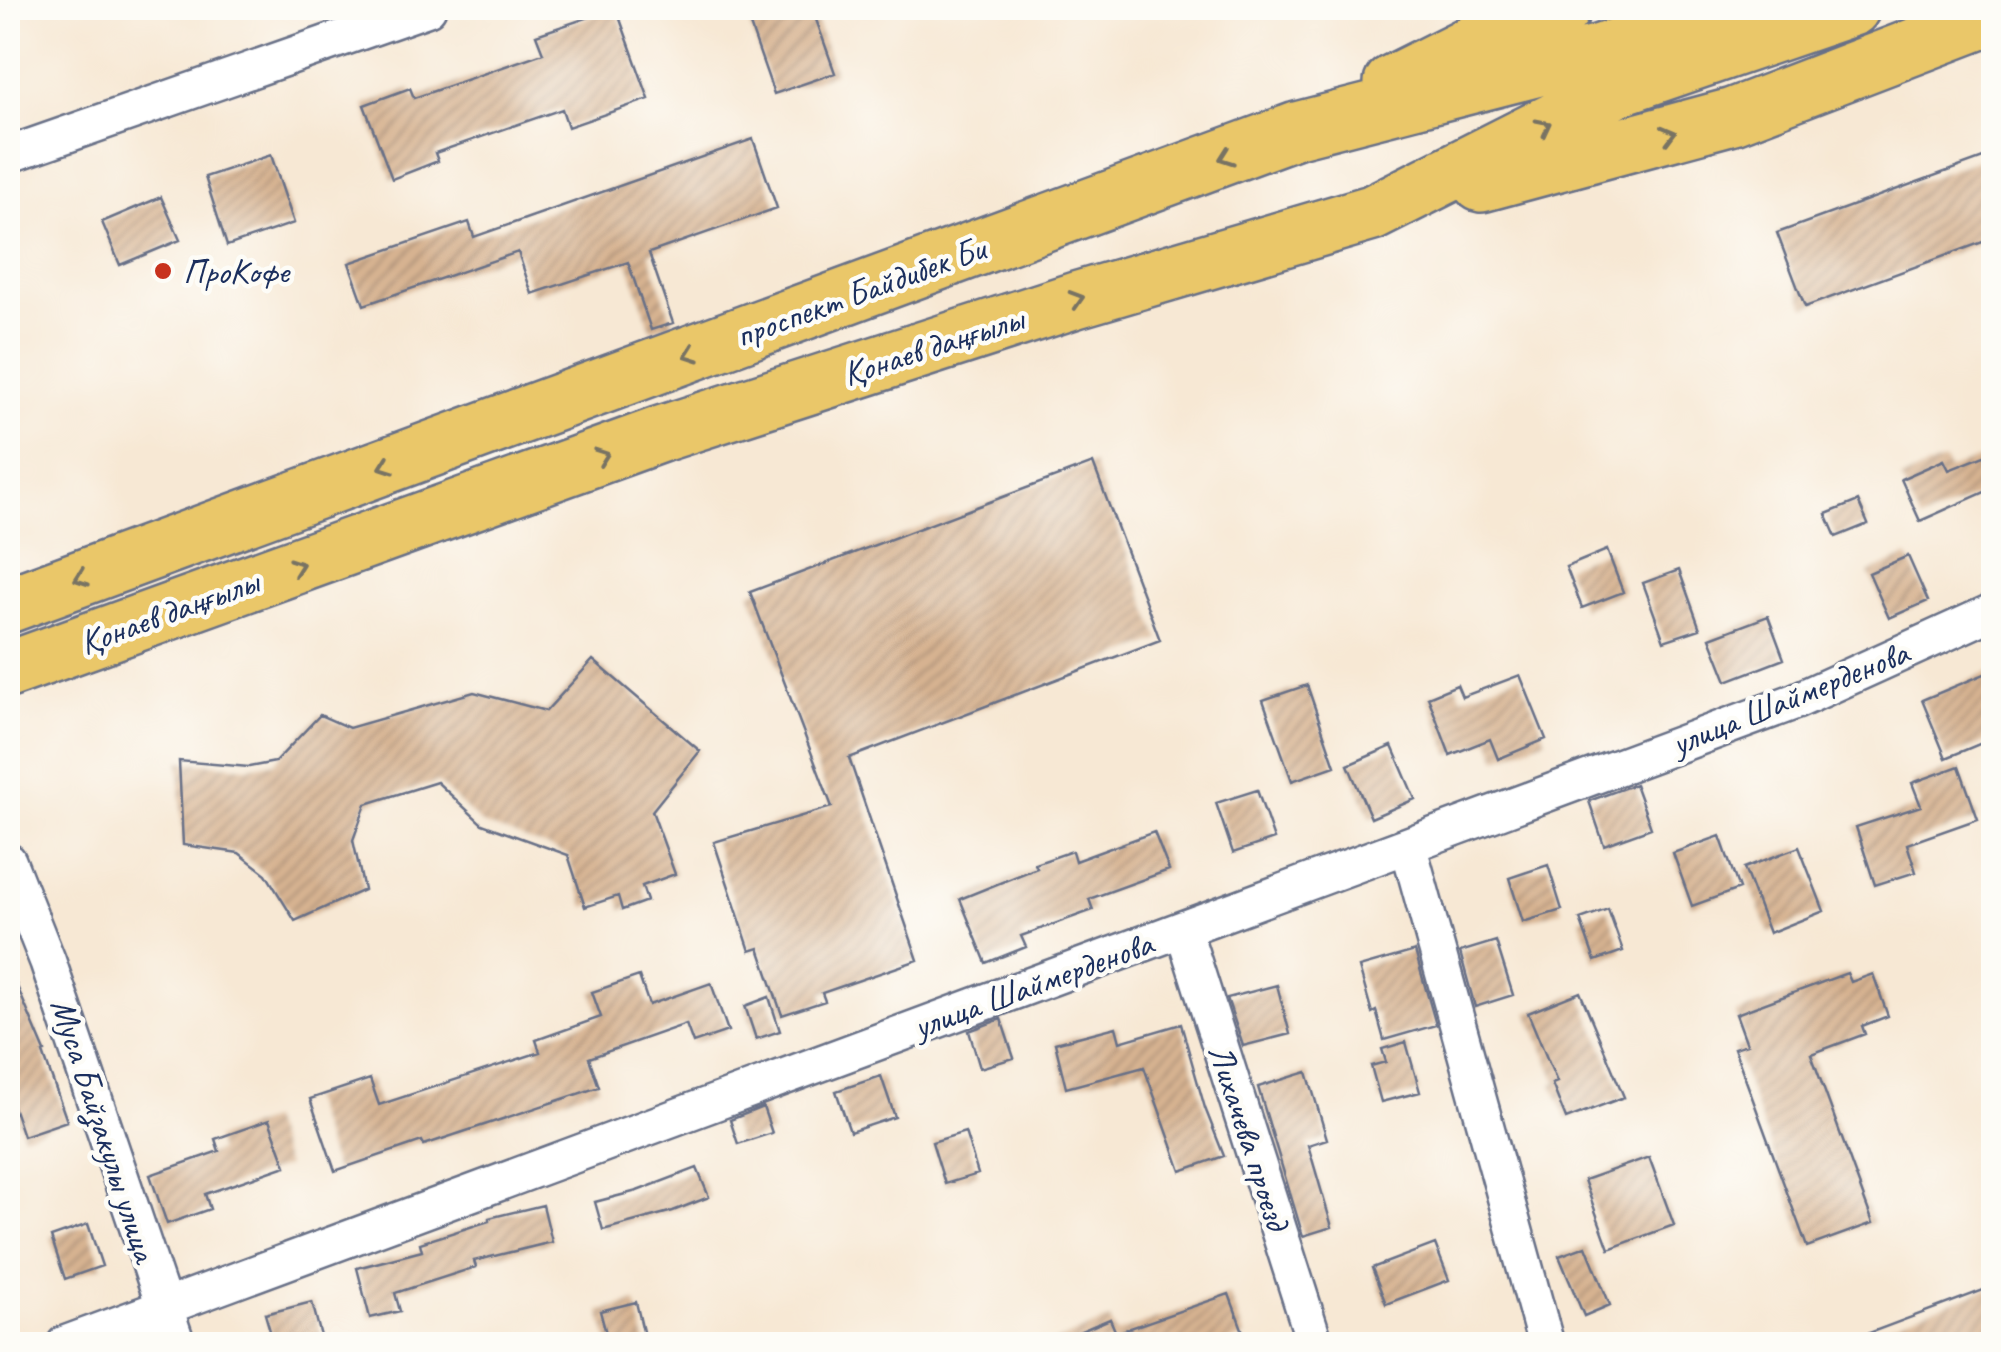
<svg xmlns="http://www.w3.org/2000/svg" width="2001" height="1352" font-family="Caveat,sans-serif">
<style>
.building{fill:url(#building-hatch)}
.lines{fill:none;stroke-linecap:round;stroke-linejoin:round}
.minor-casing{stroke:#687087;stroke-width:40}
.primary-casing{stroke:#687087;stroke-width:60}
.minor{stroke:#fff;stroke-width:35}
.primary{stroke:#eac769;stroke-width:55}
.oneway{stroke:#787363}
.poi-dot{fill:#c8321e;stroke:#fdfcf7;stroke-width:4}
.labels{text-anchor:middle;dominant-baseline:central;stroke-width:9;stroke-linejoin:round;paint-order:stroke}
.poi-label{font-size:35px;fill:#1b2f5e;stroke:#fdfcf7;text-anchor:start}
.street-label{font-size:35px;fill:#1b2f5e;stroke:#fdfcf7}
</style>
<defs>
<pattern id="building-hatch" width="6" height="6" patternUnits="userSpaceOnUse" patternTransform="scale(2.5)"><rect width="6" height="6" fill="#d7b391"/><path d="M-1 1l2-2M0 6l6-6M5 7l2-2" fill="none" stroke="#ae927a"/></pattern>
</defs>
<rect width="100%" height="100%" fill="#fdfcf7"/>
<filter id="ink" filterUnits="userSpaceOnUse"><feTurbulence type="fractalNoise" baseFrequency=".01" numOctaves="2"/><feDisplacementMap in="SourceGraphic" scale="20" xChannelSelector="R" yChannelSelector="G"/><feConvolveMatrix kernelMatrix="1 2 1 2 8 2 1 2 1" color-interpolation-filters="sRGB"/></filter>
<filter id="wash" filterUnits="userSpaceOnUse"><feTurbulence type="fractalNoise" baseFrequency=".0048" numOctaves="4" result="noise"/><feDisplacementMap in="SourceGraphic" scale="40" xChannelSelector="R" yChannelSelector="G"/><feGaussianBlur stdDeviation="2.25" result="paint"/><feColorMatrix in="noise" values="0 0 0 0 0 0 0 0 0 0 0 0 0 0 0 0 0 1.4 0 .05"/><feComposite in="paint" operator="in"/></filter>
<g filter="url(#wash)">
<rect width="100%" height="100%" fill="#f7e8d4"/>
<g id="blocks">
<path class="building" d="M616,8L649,99L568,127L562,109L435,153L438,161L392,179L364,105L410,88L414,98L543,53L536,35Z
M744,8H812L835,73L774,94Z
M753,139L777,208L649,253L673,323L651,330L628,262L532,294L518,252L364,305L349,263L469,222L474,237Z
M1994,154V238L1805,307L1777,233Z
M271,155L294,223L227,246L205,177Z
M161,197L180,240L120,265L102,222Z
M1994,452V488L1920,521L1901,479L1944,460L1949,470Z
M1093,463L1160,640L849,758L918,960L822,993L825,1001L782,1015L759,948L750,951L714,842L832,807L750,592Z
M1858,501L1868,524L1836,537L1826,514Z
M1607,550L1623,592L1582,608L1566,567Z
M1908,556L1928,601L1889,618L1869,573Z
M1679,570L1700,629L1664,641L1643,583Z
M1768,616L1784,659L1727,681L1710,638Z
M593,660L700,751L652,811L675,874L642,886L647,901L622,910L618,896L585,907L568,855L482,824L437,782L366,804L353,840L364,890L295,921L266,874L239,853L183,845L179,761L249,767L275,762L320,715L349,728L474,692L546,711Z
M1994,670V738L1946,758L1922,700Z
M1520,675L1546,739L1498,759L1490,739L1450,755L1428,697L1457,685L1462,697Z
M1307,685L1335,766L1292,781L1263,700Z
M1392,746L1415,799L1371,818L1348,765Z
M1959,766L1978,819L1907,844L1916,872L1875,885L1856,827L1921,806L1912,783Z
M1635,784L1651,828L1604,845L1589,801Z
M1257,790L1274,839L1233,853L1216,803Z
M1154,832L1169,870L1089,899L1093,910L1021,936L1026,947L986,963L960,899L1037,868L1035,864L1072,851L1075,861Z
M1720,836L1739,889L1692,906L1673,853Z
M1799,847L1824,911L1769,933L1744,868Z
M1548,865L1562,910L1523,922L1509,878Z
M1608,909L1623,951L1595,961L1580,919Z
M1496,941L1513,995L1475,1007L1460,952Z
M1415,951L1436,1025L1384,1040L1376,1011L1372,1013L1359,967Z
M8,965L45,1052L43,1053L67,1121L23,1136L8,1092Z
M1847,973L1851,982L1873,974L1888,1016L1862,1026L1865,1034L1811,1054L1873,1223L1807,1247L1734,1048L1747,1044L1736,1014Z
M639,976L649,1005L711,983L728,1031L693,1043L686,1024L589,1058L599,1087L424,1145L422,1141L335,1171L310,1099L370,1079L379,1105L540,1052L536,1040L601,1017L592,992Z
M1277,985L1290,1034L1243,1046L1227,998Z
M1580,992L1624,1097L1566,1119L1552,1084L1557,1082L1528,1013Z
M769,997L780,1031L756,1039L745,1006Z
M1001,1019L1014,1058L980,1068L969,1031Z
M1181,1024L1205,1108L1224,1156L1181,1171L1144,1067L1066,1088L1055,1043L1116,1027L1120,1042Z
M1406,1042L1420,1092L1381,1102L1371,1066L1386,1062L1382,1049Z
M1307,1072L1327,1139L1308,1145L1332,1227L1303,1236L1258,1087Z
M881,1076L895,1117L850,1132L836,1091Z
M763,1107L772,1133L738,1144L730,1120Z
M269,1120L286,1166L205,1194L210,1209L167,1224L150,1175L219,1151L215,1139Z
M965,1132L978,1174L945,1184L932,1142Z
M1649,1157L1674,1225L1609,1249L1584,1180Z
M697,1168L709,1197L673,1211L603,1230L595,1202L637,1191Z
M543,1205L552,1242L474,1261L476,1267L395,1293L400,1311L370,1318L357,1268L422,1251L420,1243L489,1221V1218Z
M88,1224L102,1266L65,1279L51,1237Z
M1435,1244L1449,1280L1386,1304L1372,1268Z
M1586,1246L1610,1305L1584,1316L1559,1256Z
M1994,1286V1344H1845V1342Z
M1229,1294L1245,1337L1224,1344H1050L1110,1319L1116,1333Z
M312,1302L323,1344H274L265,1314Z
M636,1302L646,1344H609L600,1311Z"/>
</g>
</g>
<g filter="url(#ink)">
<use href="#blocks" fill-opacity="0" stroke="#687087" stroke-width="2.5"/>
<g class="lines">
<defs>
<path id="minor" d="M8,155L428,8
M1408,845L1546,1344
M8,861L48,962L177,1344
M1183,929L1315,1344
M65,1344L1796,701L1994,611"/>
<path id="primary" d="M1392,83L1484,37L1563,8
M1481,184L1733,116L1994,16
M8,605L1297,130L1601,52L1721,8
M8,670L661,434L1076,300L1372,213L1621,87L1852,8"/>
</defs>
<use href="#minor" class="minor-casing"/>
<use href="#primary" class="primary-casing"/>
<use href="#minor" class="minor"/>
<use href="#primary" class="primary"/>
</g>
<defs><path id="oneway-chevron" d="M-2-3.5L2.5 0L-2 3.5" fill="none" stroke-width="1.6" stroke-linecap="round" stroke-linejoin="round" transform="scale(2.5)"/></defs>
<g class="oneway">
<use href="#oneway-chevron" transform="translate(1544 126) rotate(-27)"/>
<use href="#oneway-chevron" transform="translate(1669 134) rotate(-15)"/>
<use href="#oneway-chevron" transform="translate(1226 157) rotate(160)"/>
<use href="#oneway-chevron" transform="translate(1077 299) rotate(-17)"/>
<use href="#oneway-chevron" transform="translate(691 354) rotate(160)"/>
<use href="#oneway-chevron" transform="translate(602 456) rotate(-20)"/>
<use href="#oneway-chevron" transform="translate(386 466) rotate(160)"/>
<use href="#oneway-chevron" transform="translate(297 566) rotate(-20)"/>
<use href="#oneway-chevron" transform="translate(81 578) rotate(160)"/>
</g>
</g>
<circle class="poi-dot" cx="163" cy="271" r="10"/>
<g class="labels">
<g class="poi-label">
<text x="183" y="271">ПроКофе</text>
</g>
<g class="street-label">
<text transform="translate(860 292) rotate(-20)">проспект Байдибек Би</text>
<text transform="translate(933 346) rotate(-18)">Қонаев даңғылы</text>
<text transform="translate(169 612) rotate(-20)">Қонаев даңғылы</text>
<text transform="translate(1790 698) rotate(-22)">улица Шаймерденова</text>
<text transform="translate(1033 985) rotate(-20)">улица Шаймерденова</text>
<text transform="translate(104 1130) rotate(72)">Муса Байзакулы улица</text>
<text transform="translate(1249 1137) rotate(72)">Лихачева проезд</text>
</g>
</g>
<rect width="2001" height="1352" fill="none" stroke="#fdfcf7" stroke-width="40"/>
</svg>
